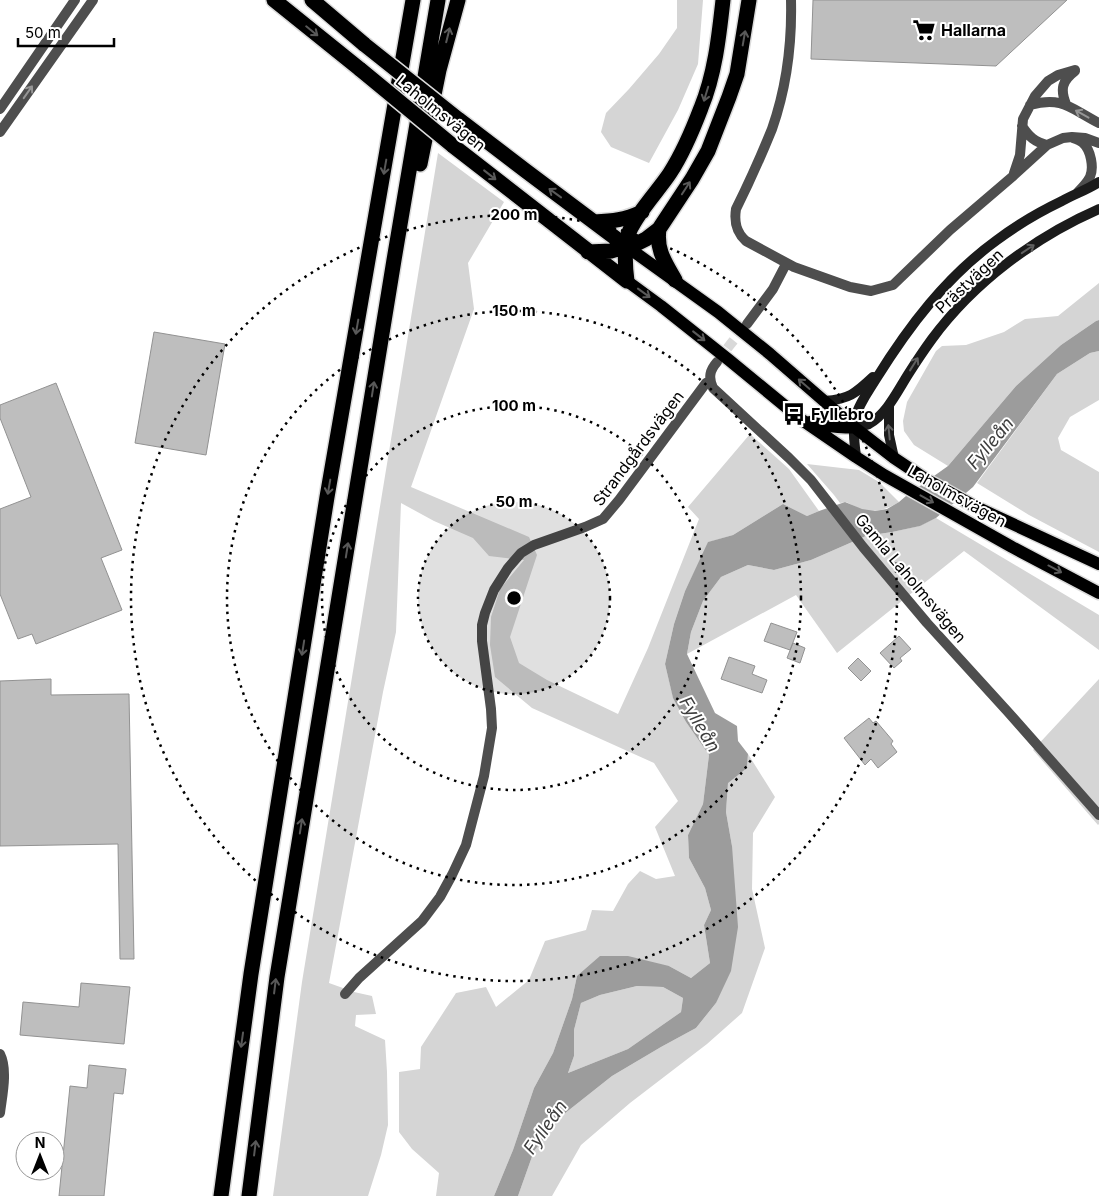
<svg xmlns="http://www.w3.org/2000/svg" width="1099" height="1196" font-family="Inter,sans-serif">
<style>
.green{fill:#d5d5d5}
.water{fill:#9c9c9c;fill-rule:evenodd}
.building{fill:#bebebe;stroke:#929292}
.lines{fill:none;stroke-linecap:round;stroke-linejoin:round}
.street-tunnel{stroke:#d9d9d9;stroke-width:10;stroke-dasharray:10 5;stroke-linecap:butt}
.primary-casing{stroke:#dbdbdb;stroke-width:15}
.highway-casing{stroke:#dbdbdb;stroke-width:18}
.street{stroke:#4e4e4e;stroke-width:10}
.secondary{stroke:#1b1b1b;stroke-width:10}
.primary{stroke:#000;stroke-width:12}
.highway{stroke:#000;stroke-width:15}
.highway-bridge-casing{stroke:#dbdbdb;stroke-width:18;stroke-linecap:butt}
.highway-bridge{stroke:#000;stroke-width:15}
.oneway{stroke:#595959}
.oneway2{stroke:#959595}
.oneway3{stroke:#5f5f5f}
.ring{fill:none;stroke:#000;stroke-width:2.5;stroke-dasharray:2.5 5}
.labels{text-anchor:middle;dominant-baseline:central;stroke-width:4;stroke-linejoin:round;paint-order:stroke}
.poi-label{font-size:16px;font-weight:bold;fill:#000;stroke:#fff;text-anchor:start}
.street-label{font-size:16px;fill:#000;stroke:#fff}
.water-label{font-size:18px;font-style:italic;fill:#3d3d3d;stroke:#fff}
.centre{fill:#000;stroke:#fff;stroke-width:2.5}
.ring-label{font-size:15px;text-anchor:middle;font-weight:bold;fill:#000;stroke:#fff;stroke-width:4;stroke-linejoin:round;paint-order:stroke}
</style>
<rect width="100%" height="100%" fill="#fff"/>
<path class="green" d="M677,0H703L698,64L678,110L649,163L611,147L601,132L606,113L629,89L659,54L677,28Z
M438,153L504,202L468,263L474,309L411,487L529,537L537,555L510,637L519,663L547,680L618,714L648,648L699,519L688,507L750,434L789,469L819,511L807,516L783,504L733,535L709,542L685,591L674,624L665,664L673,697L686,722L709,755L703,804L688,835L689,858L705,888L711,910L704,925L710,963L691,978L669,966L577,976L572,999L553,1053L534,1088L513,1150L494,1196H436L439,1173L412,1149L399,1132V1072L420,1069L421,1047L456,993L486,987L496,1007L529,980L545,941L586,930L592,910L613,911L628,884L640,871L656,879L675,876L655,827L678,801L654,763L532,708L495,677L490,645L491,617L500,589L524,560L489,556L473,538L434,521L401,503L396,632L383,692L329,983L354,992L372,996L376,1014L356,1015L355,1026L385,1040L387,1072L388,1125L381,1155L368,1196H273L302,982Z
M1099,283V320L1096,321L1061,345L1016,386L948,466L914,445L904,431L903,421L907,402L936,351L942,346L966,345L1004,332L1025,319L1058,316Z
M1099,351V400L1070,417L1058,438L1061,450L1099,472V552L1029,515L977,483L1057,374L1090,353Z
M807,464L859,470L879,482L899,502C888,509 874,514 860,509C855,507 851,504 846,502L840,503L834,495Z
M936,518L1099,615V650L964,551L837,653L796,595L687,654L691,632L703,601L721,577L748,565L774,570L811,560L866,536L892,532L919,526Z
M1099,679V824L1098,825L1033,750Z
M748,754L775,797L753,833L752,889L765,948L742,1013L707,1044L630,1103L581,1145L552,1196H518L534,1151L564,1114L612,1076L661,1047L696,1028L716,1003L732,846L726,812L728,782L747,768Z
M637,986L663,987L683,998L681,1012L628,1049L568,1073L574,1056V1030L581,1003L600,995Z"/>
<path class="water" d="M1099,320V351L1090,353L1057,374L973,487L936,518L920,526L892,532L866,536L811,560L774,570L748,565L721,577L703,601L691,632L687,654L715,713L737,726L738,741L748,754L747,768L728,783L726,812L732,846L738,927L731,971L716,1003L696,1028L661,1047L612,1076L564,1114L534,1151L518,1196H494L513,1150L534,1088L553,1053L572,999L577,976L600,956H628L669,966L691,978L710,963L704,925L711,910L705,888L689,858L688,835L703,804L709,755L686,722L673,698L665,664L674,624L685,591L708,542L733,535L783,504L807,516L819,511L845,502L862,509L875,511L887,509L899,502L906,496L948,466L1016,386L1061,345L1096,321ZM637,986L663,987L683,998L681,1012L628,1049L568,1073L574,1056V1030L581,1003L600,995Z"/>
<path class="building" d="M813,0H1067L996,66L811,59Z
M154,332L225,344L206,455L135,443Z
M56,383L122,550L101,558L122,610L36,644L32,634L18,639L0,594V509L31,497L0,418V405Z
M771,623L797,632L790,650L764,641Z
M899,636L911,649L900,658L902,661L894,668L880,653Z
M793,643L805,648L800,663L787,658Z
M729,657L755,666L752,674L767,680L762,693L721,679Z
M858,658L871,671L861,681L848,668Z
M51,679V695L129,694L134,959H120L118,844L0,846V681Z
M869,718L873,723L876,721L893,741L891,744L897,752L878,768L871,759L865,765L844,738Z
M81,983L130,987L124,1044L20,1035L23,1002L79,1007Z
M89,1065L126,1069L123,1094L114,1093L104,1196H59L70,1086L87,1088Z"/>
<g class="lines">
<path class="street-tunnel" d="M718,360L745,326"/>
<defs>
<path id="primary" d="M626,246L718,312L770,354L854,427L894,458L927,480L976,507L1099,564
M627,281L661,306L729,360L802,420L856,457L884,475L1012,547L1099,593
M810,422C825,426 839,429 854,427"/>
<path id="highway" d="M274,0L361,70
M312,0L365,45
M458,119L526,171L626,246
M452,145L627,281
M420,164L439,70L458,0
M594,222C614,221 624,220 642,212
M659,229C656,250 665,262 675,280
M588,252L611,251L638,243L646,239L659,229L692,179L708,151L729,97L737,74L749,0
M627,281C625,266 624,250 628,235C634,216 659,190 670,173C683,153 693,129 701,108C715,74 719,36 723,0
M221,1196L251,974L257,936L327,497L413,0
M249,1196L277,977L394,260L438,0"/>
</defs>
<use href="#primary" class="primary-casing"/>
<use href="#highway" class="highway-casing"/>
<path class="street" d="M791,0C792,42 786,89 772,129C761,156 749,183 736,209C734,222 736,232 746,241L794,267L850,287L871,291L893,285L950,230L1012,177L1047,145L1063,138L1072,137L1085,138L1099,143
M1066,104C1060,89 1062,81 1075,71
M1030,105C1063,96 1071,109 1099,123
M0,109L75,0
M1022,126C1029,137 1035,142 1047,145
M0,132L93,0
M1073,138C1076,139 1081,141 1083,143C1091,150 1094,168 1090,177C1087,183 1083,187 1078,192
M1014,173L1020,155L1023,119L1035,96L1048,81L1058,75L1075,70
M747,324L773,289L786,264
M717,362C710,370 708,377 713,388L789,458L811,480L863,547L927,623L1008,712L1099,815
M345,994L359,978L422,921L440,897L452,875L466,845L484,776L492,728L491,709L482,641V625L485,613L494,590L508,568L521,553L534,545L585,527L603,519L619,500L706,383L710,381
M0,1054C8,1070 2,1096 0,1113"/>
<path class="secondary" d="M825,401C849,399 855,394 873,377
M889,406V435L894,458
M854,427C859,427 864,426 869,424C887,414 898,390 909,373C916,362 924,350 932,339C974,282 1035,237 1099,209
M856,457C855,445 852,432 855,419C858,405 868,392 876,379C909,326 946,277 997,240C1017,225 1039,212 1062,201C1074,194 1087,190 1099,182"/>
<use href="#primary" class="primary"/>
<use href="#highway" class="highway"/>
<defs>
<path id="highway-bridge" d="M365,45L458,119
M361,70L452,145"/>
</defs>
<use href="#highway-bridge" class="highway-bridge-casing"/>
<use href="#highway-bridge" class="highway-bridge"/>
</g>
<defs><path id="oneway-shaft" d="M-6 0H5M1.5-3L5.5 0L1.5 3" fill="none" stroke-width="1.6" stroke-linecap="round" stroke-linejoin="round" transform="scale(1.25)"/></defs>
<g class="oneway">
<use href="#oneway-shaft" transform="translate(312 31) rotate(39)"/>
<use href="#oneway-shaft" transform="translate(448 35) rotate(-76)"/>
<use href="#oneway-shaft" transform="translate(744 38) rotate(-80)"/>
<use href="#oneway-shaft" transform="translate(706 94) rotate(107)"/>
<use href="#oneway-shaft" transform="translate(385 167) rotate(100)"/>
<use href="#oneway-shaft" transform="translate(490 175) rotate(38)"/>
<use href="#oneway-shaft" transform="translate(686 188) rotate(-57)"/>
<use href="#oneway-shaft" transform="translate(555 193) rotate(-144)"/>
<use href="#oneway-shaft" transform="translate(644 293) rotate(36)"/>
<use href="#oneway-shaft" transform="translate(357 327) rotate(100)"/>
<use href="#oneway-shaft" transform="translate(699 336) rotate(38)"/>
<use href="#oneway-shaft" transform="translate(804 384) rotate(-139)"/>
<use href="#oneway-shaft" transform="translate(373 389) rotate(-81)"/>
<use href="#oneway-shaft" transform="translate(329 487) rotate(100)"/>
<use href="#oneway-shaft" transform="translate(927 499) rotate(29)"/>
<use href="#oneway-shaft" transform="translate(347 550) rotate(-81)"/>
<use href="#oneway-shaft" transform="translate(1055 569) rotate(28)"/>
<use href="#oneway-shaft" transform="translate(303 648) rotate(99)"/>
<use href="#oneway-shaft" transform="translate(301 826) rotate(-81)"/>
<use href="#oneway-shaft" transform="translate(275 986) rotate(-83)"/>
<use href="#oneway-shaft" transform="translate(242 1040) rotate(98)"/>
<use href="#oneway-shaft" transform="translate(255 1148) rotate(-83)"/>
</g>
<g class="oneway2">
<use href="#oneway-shaft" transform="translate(28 92) rotate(-55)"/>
<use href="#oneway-shaft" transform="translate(1082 114) rotate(-151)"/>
</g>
<g class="oneway3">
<use href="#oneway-shaft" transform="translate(1028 249) rotate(-34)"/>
<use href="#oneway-shaft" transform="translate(914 364) rotate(-58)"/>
<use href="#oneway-shaft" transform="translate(889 432) rotate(-96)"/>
</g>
<circle cx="514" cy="598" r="96" fill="#000" fill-opacity=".12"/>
<g class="ring">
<circle cx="514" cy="598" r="96"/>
<circle cx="514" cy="598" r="192"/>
<circle cx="514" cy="598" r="287"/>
<circle cx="514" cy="598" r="383"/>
</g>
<defs>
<symbol id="supermarket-bare" viewBox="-9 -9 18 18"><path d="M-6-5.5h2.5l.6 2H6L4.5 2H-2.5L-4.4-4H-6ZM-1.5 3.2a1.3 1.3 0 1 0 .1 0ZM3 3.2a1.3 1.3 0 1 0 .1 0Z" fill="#000" stroke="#fff" stroke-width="2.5" paint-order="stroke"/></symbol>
<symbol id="bus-bare" viewBox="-9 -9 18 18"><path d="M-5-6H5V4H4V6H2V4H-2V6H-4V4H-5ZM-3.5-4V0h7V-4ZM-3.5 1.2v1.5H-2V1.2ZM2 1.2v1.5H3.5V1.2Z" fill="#000" stroke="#fff" stroke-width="2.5" paint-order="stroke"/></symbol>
</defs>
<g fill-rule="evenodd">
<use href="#supermarket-bare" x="908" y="14" width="32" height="32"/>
<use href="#bus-bare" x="778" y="398" width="32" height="32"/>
</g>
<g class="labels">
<g class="poi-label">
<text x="941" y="30">Hallarna</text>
<text x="811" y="414">Fyllebro</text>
</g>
<g class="street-label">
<text transform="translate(441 113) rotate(39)">Laholmsvägen</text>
<text transform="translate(969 281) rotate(-43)">Prästvägen</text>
<text transform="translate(638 448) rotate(-53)">Strandgårdsvägen</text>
<text transform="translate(957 496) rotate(29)">Laholmsvägen</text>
<text transform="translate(911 578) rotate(50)">Gamla Laholmsvägen</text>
</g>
<g class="water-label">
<text transform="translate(990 443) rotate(-50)">Fylleån</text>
<text transform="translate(700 724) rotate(59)">Fylleån</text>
<text transform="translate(545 1127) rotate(-55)">Fylleån</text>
</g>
</g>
<circle cx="514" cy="598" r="8" class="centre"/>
<g class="ring-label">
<text x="514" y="220">200 m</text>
<text x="514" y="316">150 m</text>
<text x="514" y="411">100 m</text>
<text x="514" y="507">50 m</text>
</g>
<g transform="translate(40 1156)"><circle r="24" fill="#ffffff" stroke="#999999"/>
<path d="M0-4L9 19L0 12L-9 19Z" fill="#000000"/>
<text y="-8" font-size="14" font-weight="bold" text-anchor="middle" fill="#000000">N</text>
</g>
<path d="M18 38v8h96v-8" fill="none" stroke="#000000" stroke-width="2.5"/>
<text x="25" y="38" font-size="15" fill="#000000" stroke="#ffffff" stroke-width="4" paint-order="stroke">50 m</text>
</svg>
